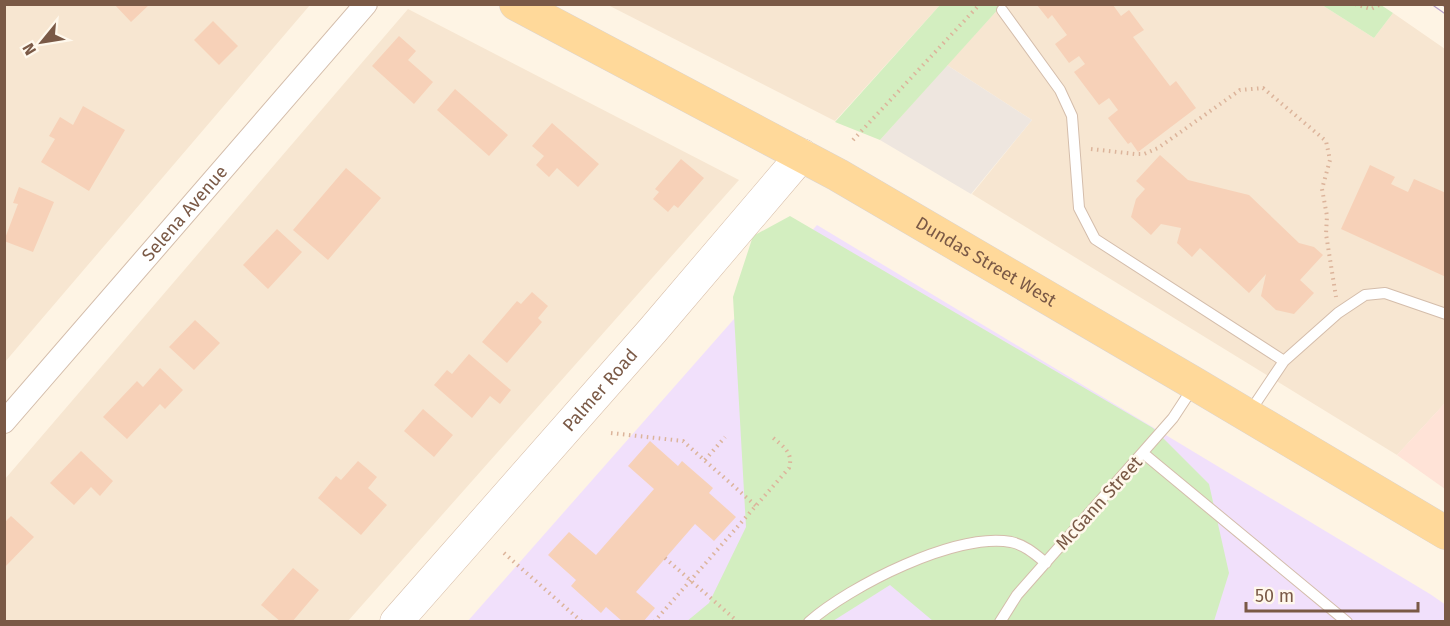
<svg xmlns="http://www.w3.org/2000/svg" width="1450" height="626" font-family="'Fira Sans',sans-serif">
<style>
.residential{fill:#f7e6d1}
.commercial{fill:#ffe3d7}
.industrial{fill:#eee6df}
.education{fill:#f1e0fb}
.green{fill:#d3eec0}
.building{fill:#f7d1b8}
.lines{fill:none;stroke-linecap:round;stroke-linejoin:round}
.lane-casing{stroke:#d4bdab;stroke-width:12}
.street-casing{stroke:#d4bdab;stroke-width:24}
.secondary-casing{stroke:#d7bda8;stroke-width:33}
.primary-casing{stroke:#dcd4cf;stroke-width:34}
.path{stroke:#dcb49b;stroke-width:4;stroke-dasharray:1.5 4.5;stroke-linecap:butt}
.lane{stroke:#fff;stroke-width:10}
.street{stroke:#fff;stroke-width:22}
.secondary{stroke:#fff;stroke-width:32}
.primary{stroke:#ffd99a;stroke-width:33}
.rail-casing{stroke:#b7a1ca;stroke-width:7}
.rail{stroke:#fff8ec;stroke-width:4.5;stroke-dasharray:14;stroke-linecap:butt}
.labels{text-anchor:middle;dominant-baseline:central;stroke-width:5;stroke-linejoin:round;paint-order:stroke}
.street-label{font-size:18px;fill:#7a5946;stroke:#fff8ec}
</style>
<rect width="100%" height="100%" fill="#fef4e4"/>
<path class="residential" d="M5,5H310L5,362Z
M608,5H940L835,121Z
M1002,5H1322L1374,38L1393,13L1445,49V403L1397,455L972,194L1032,120L947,65Z
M408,9L739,180L348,621L5,622V479Z"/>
<path class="commercial" d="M1445,403V489L1397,455Z"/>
<path class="industrial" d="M947,65L1032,120L971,194L880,140Z"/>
<path class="education" d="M817,225L1430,594L1446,605L1445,622H467Z"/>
<path class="green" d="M940,5H1002L880,140L835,122Z
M1322,5H1381L1393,13L1374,38Z
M790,216L1153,428L1209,484L1229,573L1214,621H933L890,585L833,621L686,622L709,603L746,527L733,297L753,236Z"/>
<path class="building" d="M114,4H150L131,22Z
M1037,5H1113L1121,16L1129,10L1144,30L1133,37L1170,86L1176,81L1196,108L1138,152L1131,142L1128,144L1108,118L1118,110L1109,98L1099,105L1074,72L1085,64L1079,56L1069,63L1055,44L1067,35L1052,15L1048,19Z
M213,21L238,46L219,65L194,40Z
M399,36L416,51L408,60L433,82L414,104L372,66Z
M455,89L508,135L489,156L437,110Z
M83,106L125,130L89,191L41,162L55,139L49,136L60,117L73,125Z
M552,123L599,164L578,187L557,168L549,177L536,165L544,156L532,146Z
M1160,155L1188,180L1249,195L1299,243L1314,247L1323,255L1300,280L1314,293L1294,314L1276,310L1261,296L1266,274L1249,293L1200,248L1192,257L1177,243L1181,228L1161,224L1151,235L1131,217L1136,199L1145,189L1136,181Z
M681,159L704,178L678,208L674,205L668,212L653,199L659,192L655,189Z
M1370,165L1395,177L1391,184L1408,192L1414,179L1446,193V277L1341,229Z
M346,168L381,198L328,260L293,230Z
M19,187L54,202L33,252L4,241L18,204L13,203Z
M277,229L302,252L268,289L243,265Z
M532,292L548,306L538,318L542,322L507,363L482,342L517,301L521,304Z
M195,320L220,343L194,370L169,347Z
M469,354L511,390L500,404L490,396L472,418L434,385L447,370L452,374Z
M160,368L183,390L165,409L160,404L127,439L103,417L137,381L143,387Z
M423,409L453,435L434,457L404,431Z
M650,441L678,466L682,461L713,488L709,493L736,517L714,541L695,524L636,592L655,608L643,622H623L606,607L601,613L571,586L576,580L548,555L569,532L596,555L654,489L628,466Z
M81,451L113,481L100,496L91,487L74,505L50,483Z
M358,461L377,477L368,488L387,505L361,535L318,498L336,476L341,480Z
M11,516L34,537L4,568V523Z
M293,568L319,590L292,622H281L261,605Z"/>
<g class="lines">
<defs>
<path id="lane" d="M1002,10L1060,90L1072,116L1079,208L1095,239L1284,361L1249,413
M1284,361L1338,313L1365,295L1385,293L1446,314
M1143,453L1347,622
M809,622C850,586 956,532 1011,542C1025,545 1035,554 1046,563
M1000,622L1017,595L1173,418L1194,386"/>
<g id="street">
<path id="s1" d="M4,422L366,4"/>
</g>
<g id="secondary">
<path id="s2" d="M396,622L653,330L802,155"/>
</g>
<g id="primary">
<path id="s3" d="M516,4L838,175L1195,384L1446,533"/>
</g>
</defs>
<use href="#lane" class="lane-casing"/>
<use href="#street" class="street-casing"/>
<use href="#secondary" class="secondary-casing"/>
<use href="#primary" class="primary-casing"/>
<path class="path" d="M1355,4L1371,9L1381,4
M853,140L980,4
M1091,149L1135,154H1144L1158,148L1240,90L1263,88L1326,141L1330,160L1322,189L1327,216L1326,234L1336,297
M611,433L683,441L756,506
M705,460L725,437
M504,553L582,622
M665,558L738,622
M654,622L789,468C794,452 782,446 771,436"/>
<use href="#lane" class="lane"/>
<use href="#street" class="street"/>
<use href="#secondary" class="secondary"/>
<use href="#primary" class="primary"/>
<defs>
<path id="rail" d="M1436,4L1446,11"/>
</defs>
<use href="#rail" class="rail-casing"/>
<use href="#rail" class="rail"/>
</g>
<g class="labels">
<g class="street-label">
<text stroke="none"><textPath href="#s1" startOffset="276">Selena Avenue</textPath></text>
<text stroke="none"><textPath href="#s3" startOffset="536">Dundas Street West</textPath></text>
<text stroke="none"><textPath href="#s2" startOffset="309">Palmer Road</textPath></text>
<text transform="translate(1099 503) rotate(-48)">McGann Street</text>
</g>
</g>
<rect width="1450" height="626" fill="none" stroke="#7a5946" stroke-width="12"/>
<g transform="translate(42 42) rotate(240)" stroke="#fff8ec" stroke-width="4.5" paint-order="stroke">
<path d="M0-4.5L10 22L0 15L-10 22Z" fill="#7a5946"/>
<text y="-9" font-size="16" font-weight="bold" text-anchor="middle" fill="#7a5946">N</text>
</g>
<path d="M1246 602v9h172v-9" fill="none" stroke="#7a5946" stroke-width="3"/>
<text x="1255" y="602" font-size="18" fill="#7a5946" stroke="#fff8ec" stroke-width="4.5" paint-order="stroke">50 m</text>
</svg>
